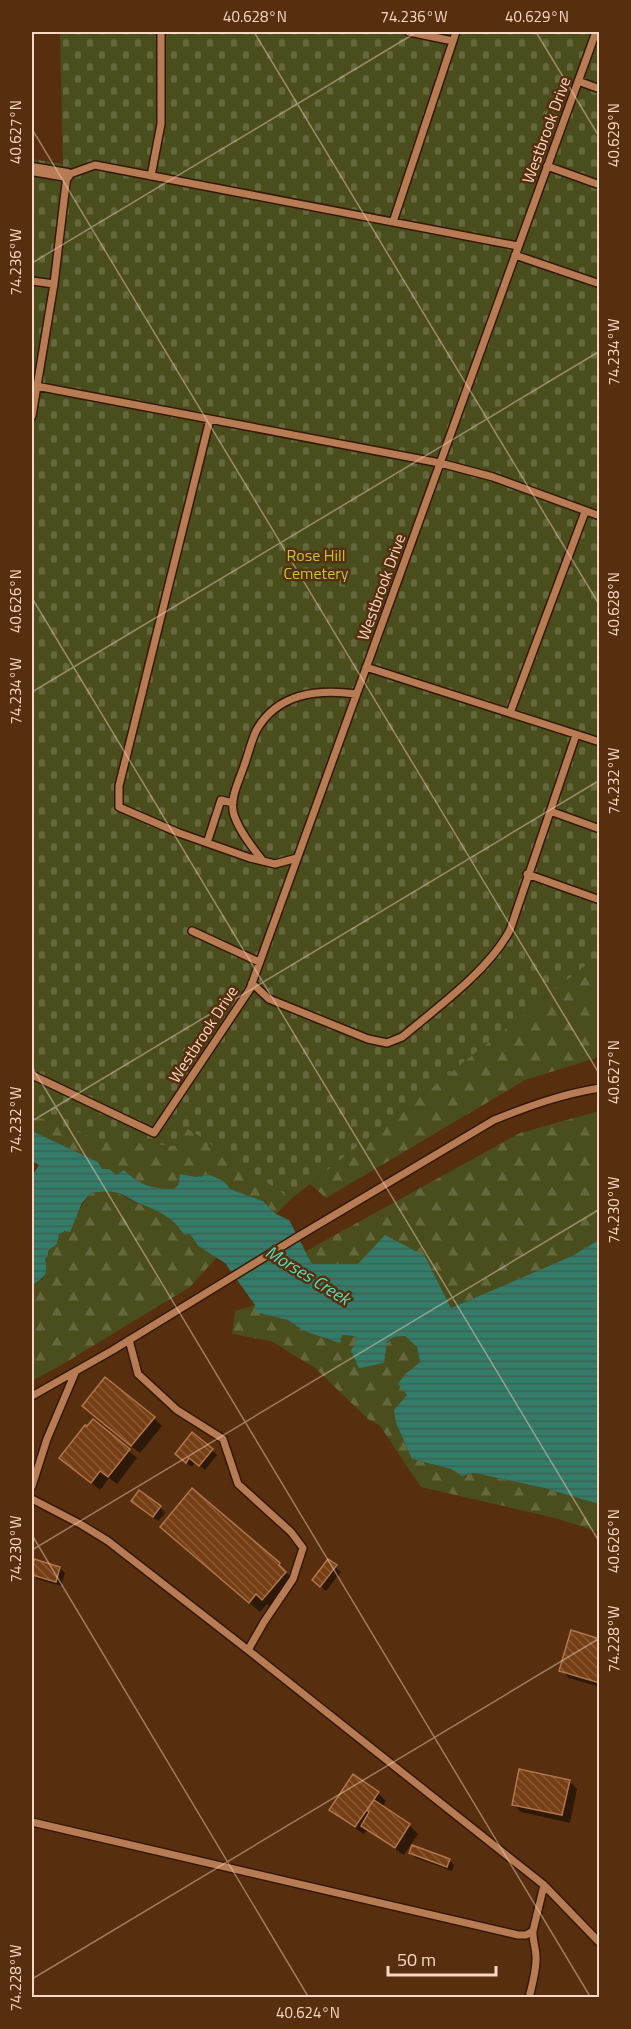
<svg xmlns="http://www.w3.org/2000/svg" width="631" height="2029" font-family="'Titillium Web',sans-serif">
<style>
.forest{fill:url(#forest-firs)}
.cemetery{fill:url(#cemetery-stones)}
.water{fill:url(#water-rules)}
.shadow{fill:#0007}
.building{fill:url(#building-back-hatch);stroke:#b2764e;stroke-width:1.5}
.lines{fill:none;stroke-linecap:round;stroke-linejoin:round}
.service-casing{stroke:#351804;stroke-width:10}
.minor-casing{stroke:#351804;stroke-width:15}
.service{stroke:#b87c54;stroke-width:7}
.minor{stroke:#b87c54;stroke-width:12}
.ticks{fill:none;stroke:#f9d8c3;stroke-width:1.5;stroke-opacity:0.45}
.labels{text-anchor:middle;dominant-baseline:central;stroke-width:5;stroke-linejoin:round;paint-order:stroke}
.street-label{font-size:16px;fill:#f9d8c3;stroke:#572e0e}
.park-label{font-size:16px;fill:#bec837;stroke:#572e0e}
.water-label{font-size:18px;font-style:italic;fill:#55dfbd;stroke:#572e0e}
.neatline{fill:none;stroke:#f9d8c3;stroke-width:2}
.ticks-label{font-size:15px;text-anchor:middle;fill:#f9d8c3}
</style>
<defs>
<pattern id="forest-firs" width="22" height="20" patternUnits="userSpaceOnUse" patternTransform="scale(1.5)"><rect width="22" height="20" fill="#4a4e1d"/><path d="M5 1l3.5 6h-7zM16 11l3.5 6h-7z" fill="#65673c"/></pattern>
<pattern id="cemetery-stones" width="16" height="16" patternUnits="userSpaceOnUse" patternTransform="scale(1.5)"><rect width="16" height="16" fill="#4a4e1d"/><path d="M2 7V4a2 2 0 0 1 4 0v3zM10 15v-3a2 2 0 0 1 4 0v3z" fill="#65673c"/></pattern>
<pattern id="water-rules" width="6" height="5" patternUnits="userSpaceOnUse" patternTransform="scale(1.5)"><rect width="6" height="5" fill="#337c69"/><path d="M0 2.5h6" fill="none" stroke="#3e6154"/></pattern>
<pattern id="building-back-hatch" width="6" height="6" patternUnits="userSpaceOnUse" patternTransform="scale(1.5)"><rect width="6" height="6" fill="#753e14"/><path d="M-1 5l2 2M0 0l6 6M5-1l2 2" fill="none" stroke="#895935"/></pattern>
</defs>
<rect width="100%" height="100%" fill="#572e0e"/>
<path class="forest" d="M586,965L599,969V1057L525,1080L326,1198L310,1184Z
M599,1111V1240L572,1256L451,1308L425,1256L358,1264H312L306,1251L520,1133Z
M32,1115L36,1118L187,1128L291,1199L276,1214L263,1201L230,1189L224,1181L210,1175L196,1177L180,1174L178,1185L174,1189C153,1189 139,1185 124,1170L116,1175L102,1169L98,1162L32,1131Z
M104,1191C123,1192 123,1198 139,1204C160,1212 171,1214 184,1235L190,1234L197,1246L217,1257L190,1287L63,1364L32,1381V1294L33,1285L43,1279L47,1269L45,1258L48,1251L57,1244L59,1234C74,1225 80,1206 91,1193Z
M255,1305L277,1317L288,1320L304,1331L339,1342L342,1335L354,1336L356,1341L387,1343L394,1337L405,1336L417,1347L420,1362L406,1372L407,1395L396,1423L412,1459L451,1469L462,1476L474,1473L544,1488L599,1504V1532L555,1518L421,1487L380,1426L368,1419L315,1368L271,1341L232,1334L235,1311Z"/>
<path class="cemetery" d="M60,32H599V969L586,965L291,1199L187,1128L176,1146L97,1139L32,1115V159L63,164Z"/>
<path class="water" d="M32,1131L98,1162L102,1169H109L116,1175L124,1170C139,1185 153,1189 174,1189L178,1185L180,1174L196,1177L210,1175L224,1181L230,1189L263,1201L276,1214L289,1220L312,1264H358L385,1235L425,1256L451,1308L572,1256L599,1240V1504L544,1488L474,1473L462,1476L451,1469L412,1459L396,1423L394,1410L407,1395L398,1384L406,1373L420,1362L417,1347L405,1336L394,1337L387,1342L384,1363L359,1368L351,1351L356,1341L354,1336L342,1335L340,1343L304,1331L288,1320L255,1312V1305L225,1263L198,1246L190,1234L184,1235C173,1217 159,1211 140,1204C135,1202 131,1199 127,1197C116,1190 104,1191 91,1193L82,1203L70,1232L65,1231L59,1234L57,1244L48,1251V1255L45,1259C49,1275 45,1276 33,1285L32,1294V1176L39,1165L32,1161Z"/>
<path class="shadow" d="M92,1414L154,1418L162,1426L140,1453Z
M93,1421L137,1458L117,1484L109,1478L100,1490L61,1458Z
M212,1450L217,1455L205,1470L195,1462L192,1467L182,1459Z
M138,1506L160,1507L165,1513L158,1521Z
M172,1537L279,1564L296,1584L274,1610L267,1604L260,1612Z
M35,1561L59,1568L65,1573L61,1586L37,1579L32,1574Z
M329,1561L341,1572L326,1591L319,1585Z
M600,1641V1687L569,1678L561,1670Z
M569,1781L577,1789L570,1823L521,1812L513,1804Z
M378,1793L386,1801L382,1808L410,1826L418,1834L404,1855L367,1830L364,1834L339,1818L331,1810Z
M411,1853L449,1860L454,1865L452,1871L416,1858Z"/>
<path class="building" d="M105,1377L155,1417L131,1446L82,1406Z
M93,1419L130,1449L108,1477L100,1471L91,1483L59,1458L85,1425L87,1426Z
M192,1432L213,1449L199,1466L189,1458L186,1463L175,1454Z
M192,1488L280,1563L279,1565L286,1572L262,1600L256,1594L249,1603L160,1527Z
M139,1490L161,1506L153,1517L131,1501Z
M34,1559L60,1567L56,1582L32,1575Z
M328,1559L337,1565L320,1587L312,1580Z
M571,1630L600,1639V1683L559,1671Z
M519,1769L570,1780L562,1815L512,1805Z
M353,1774L379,1792L355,1827L329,1810Z
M374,1800L410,1824L395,1848L361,1826L369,1812L367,1810Z
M412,1845L450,1859L447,1867L409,1853Z"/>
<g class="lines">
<defs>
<path id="service" d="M409,32L453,41
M578,81L600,89
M547,166L600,185
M151,176L161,124V32
M393,222L456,32
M515,255L600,284
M32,281L54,284
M36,386L440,463L493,477L600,516
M32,416L54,284L67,175L95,165L518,246
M210,419L119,786V807L179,833L250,858L275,864L297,858
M366,667L600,742
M510,713L585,512
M550,811L600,829
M207,843L221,800L233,803
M263,861C252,847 240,832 234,815C229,799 239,781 244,766C248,755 251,742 256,731C277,693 317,689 356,694
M527,874L600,900
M192,931L259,962
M252,983L269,999L368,1039L387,1043L402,1037C438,1007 489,970 510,930L576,735
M32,1075L154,1133L250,989L596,32
M129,1340L138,1374L177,1410L223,1439L238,1484L291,1532L303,1548L293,1579L264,1622L248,1650
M32,1396L113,1350L299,1236L494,1120C529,1106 562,1094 600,1088
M32,1486L47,1439L75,1373
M32,1499L82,1525L108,1541L248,1650L544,1885L600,1943
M32,1822L518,1935H526L533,1931
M529,1998C532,1985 536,1972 536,1960C537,1949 532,1941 533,1931L544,1885"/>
<path id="minor" d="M32,169L67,175"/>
</defs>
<use href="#service" class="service-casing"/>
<use href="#minor" class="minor-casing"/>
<use href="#service" class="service"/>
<use href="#minor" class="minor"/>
</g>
<path class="ticks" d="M254,32L600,606M536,32L600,138M32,129L600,1075M32,263L417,32M32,598L600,1543M32,692L600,351M32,1067L591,1998M32,1121L600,780M32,1535L309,1998M32,1550L600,1209M32,1979L600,1638"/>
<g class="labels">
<g class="street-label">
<text transform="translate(546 130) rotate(-70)">Westbrook Drive</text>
<text transform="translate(381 587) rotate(-70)">Westbrook Drive</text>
<text transform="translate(203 1034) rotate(-57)">Westbrook Drive</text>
</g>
<g class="park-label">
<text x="316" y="555">Rose Hill<tspan x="316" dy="18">Cemetery</tspan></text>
</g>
<g class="water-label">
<text transform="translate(308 1275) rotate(32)">Morses Creek</text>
</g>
</g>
<rect width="631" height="2029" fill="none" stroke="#572e0e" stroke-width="66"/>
<path d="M388 1966v9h108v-9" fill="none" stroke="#f9d8c3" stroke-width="3"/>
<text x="397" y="1966" font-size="18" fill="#f9d8c3" stroke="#572e0e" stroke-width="4.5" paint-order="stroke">50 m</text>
<rect x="33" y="33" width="565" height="1963" class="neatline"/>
<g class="ticks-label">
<text x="255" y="22">40.628°N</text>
<text x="414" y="22">74.236°W</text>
<text x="537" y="22">40.629°N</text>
<text transform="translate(16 132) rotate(-90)" y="5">40.627°N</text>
<text transform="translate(614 135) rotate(-90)" y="5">40.629°N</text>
<text transform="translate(16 262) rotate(-90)" y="5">74.236°W</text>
<text transform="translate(614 352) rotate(-90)" y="5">74.234°W</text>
<text transform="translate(16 601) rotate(-90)" y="5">40.626°N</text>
<text transform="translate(614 604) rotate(-90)" y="5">40.628°N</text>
<text transform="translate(16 691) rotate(-90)" y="5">74.234°W</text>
<text transform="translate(614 781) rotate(-90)" y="5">74.232°W</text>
<text transform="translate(614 1072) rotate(-90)" y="5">40.627°N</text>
<text transform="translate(16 1120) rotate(-90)" y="5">74.232°W</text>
<text transform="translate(614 1210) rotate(-90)" y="5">74.230°W</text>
<text transform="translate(614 1541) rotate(-90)" y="5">40.626°N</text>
<text transform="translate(16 1549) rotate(-90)" y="5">74.230°W</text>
<text transform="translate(614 1639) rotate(-90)" y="5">74.228°W</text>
<text transform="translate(16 1978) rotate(-90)" y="5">74.228°W</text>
<text x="308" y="2018">40.624°N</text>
</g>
</svg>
